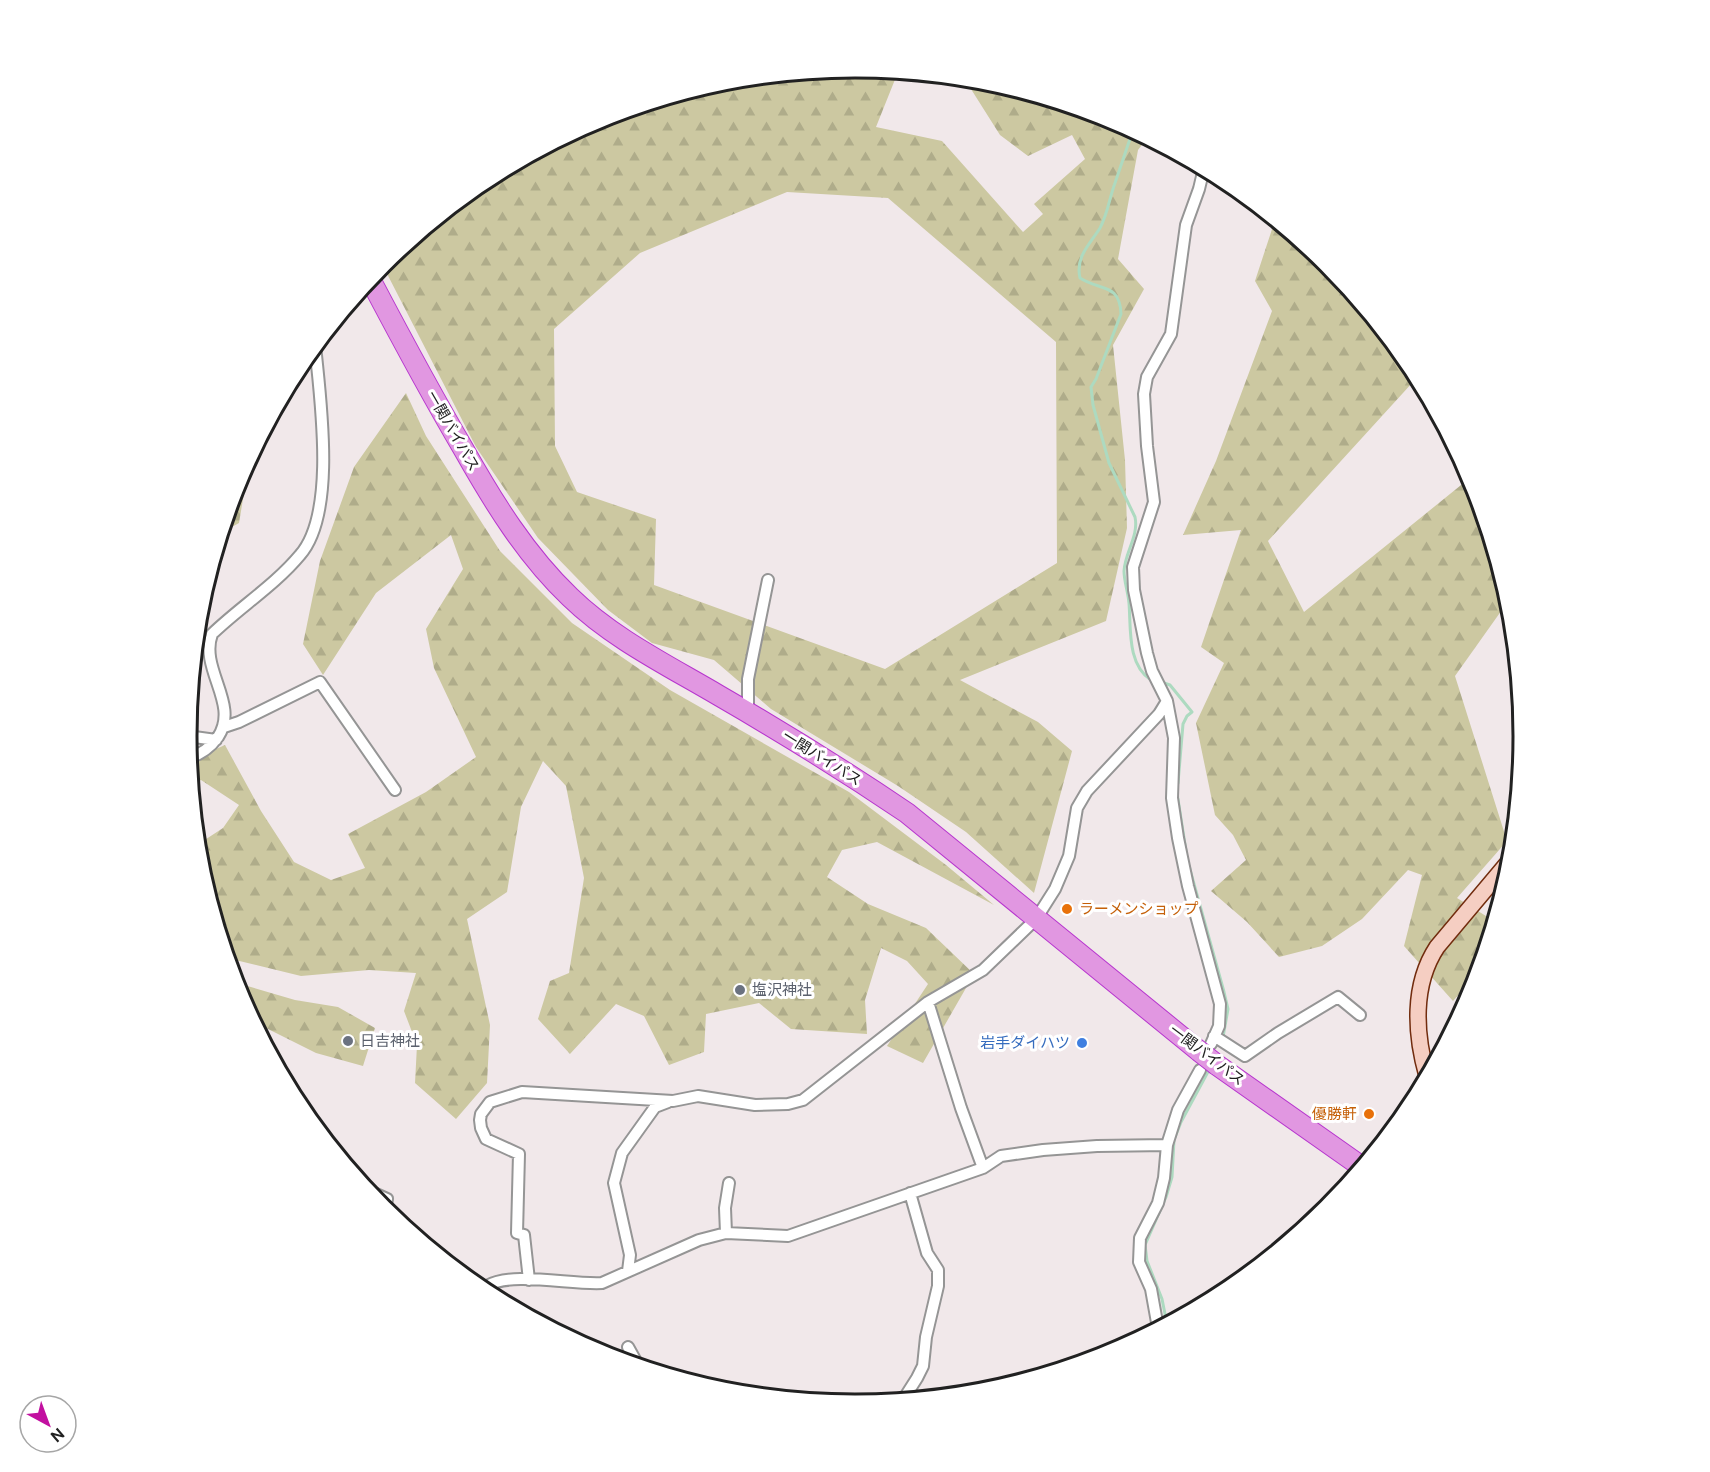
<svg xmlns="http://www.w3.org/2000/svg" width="1710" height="1472" font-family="'DM Sans','Noto Sans JP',sans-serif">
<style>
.forest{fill:url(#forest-firs);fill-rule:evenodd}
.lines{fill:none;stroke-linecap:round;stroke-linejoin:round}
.stream{stroke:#addac0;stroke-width:3}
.street-casing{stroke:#959595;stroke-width:14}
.secondary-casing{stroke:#722c0e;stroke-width:18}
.highway-casing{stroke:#b736ce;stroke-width:22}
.street{stroke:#fff;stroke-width:10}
.secondary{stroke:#f5cec2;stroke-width:15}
.highway{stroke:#e197e1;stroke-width:20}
.highway-bridge-casing{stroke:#b736ce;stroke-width:22;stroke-linecap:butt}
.highway-bridge{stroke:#e197e1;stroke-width:20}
.food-dot{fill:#e8710a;stroke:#fff;stroke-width:2}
.worship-dot{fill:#6b7280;stroke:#fff;stroke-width:2}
.shop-dot{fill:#3f7fe0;stroke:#fff;stroke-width:2}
.labels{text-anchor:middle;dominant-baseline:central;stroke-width:6;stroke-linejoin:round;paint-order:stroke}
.street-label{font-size:15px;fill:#212121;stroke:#fff}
.food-label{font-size:15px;fill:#c56008;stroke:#fff;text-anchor:start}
.worship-label{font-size:15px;fill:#5b616d;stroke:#fff;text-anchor:start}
.shop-label{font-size:15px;fill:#366cbe;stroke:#fff;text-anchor:end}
.rim{fill:none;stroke:#212121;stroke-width:3}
</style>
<defs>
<pattern id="forest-firs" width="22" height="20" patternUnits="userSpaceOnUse" patternTransform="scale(1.5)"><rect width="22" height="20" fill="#ccc8a1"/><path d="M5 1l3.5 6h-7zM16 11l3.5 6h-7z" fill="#afac8a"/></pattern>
</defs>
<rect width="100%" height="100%" fill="#f1e8ea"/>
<path class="forest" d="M855,68L898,72L876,127L942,141L1023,232L1043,214L1034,204L1085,159L1072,135L1028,156L1000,135L964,78L986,80L1111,119L1147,138L1138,150L1118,259L1144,289L1113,345L1125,460L1127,528L1106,621L960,680L1038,722L1072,751L1034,893L966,832L898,786L771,709L714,660L652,643L608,610L538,538L476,447L382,264C407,244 492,164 520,166L523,159L599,118L725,80ZM787,192L888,198L1056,342L1057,563L885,669L654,585L656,519L577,492L555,446L554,329L640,253Z
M1275,220L1328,264L1411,365L1419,379L1413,382L1268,541L1304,612L1471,477L1509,600L1455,676L1507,841L1457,898L1494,921L1479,971L1453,1001L1404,946L1422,875L1408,870L1362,919L1322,946L1279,957L1247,922L1211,891L1246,860L1233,835L1215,815L1196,723L1224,663L1201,647L1241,530L1183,535L1216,461L1272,311L1255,281Z
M406,393L426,436L500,551L572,623L670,690L849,792L946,865L994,905L877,842L842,850L827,877L868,904L926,928L974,974L923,1063L887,1046L928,984L907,961L881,948L865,1000L867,1034L791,1029L759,1003L706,1014L704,1052L669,1065L644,1016L616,1004L570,1054L538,1019L550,981L569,973L584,878L566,786L543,761L521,807L507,892L467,919L490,1025L487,1083L456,1119L415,1083L417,1045L404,1011L416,973L369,970L301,976L227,958L199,866L197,845L223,828L239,805L201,780L191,785L189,761L225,745L261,811L294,862L331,880L365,868L348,834L426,792L476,757L434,668L426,629L463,569L451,535L376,593L323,675L303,644L320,561L354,467Z
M247,463L248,469L239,523L221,533L238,480Z
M234,982L295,1000L338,1007L375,1028L363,1066L316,1053L254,1022L237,992Z"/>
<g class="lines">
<path class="stream" d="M1133,130C1127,148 1121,165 1115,183C1109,199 1108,213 1100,228C1090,244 1075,257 1080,278C1100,291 1120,283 1121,314L1096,379L1091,387L1093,405L1109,463L1135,517C1139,536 1125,552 1124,571C1124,581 1128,592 1129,603C1131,628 1127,665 1151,680
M1161,682L1170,685L1192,712L1187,716L1183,724L1178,783
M1177,793L1186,851
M1189,866L1224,992L1228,1009L1223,1037
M1167,1324L1162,1299L1147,1261L1145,1245L1166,1197L1172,1177L1174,1140L1181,1122L1210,1068"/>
<defs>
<path id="street" d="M1204,168L1199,189L1186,225L1171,334L1147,377L1144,394L1147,446L1154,502L1133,567L1134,590L1147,653L1152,671L1167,701L1174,738L1172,798L1178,838L1188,886L1220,1004L1219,1026L1211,1044
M748,713V679L768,580
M224,727L239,722L320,682L395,790
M187,736L216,740
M189,758C202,754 210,748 218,737C240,704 199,669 212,634C240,607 275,585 300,555C337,513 320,398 315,345
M928,1002L961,1108L983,1168
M1214,1036L1245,1056L1278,1033L1338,997L1360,1015
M367,1190L387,1199L385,1211
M726,1233L725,1208L729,1183
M628,1271L630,1255L614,1183L622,1153L655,1107L668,1102
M529,1280L524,1235L517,1233L519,1154L486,1139L481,1128L480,1120L481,1114L490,1102L522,1092L673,1101L698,1096L755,1105L788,1104L803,1100L928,1002L983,970L1036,919L1055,889L1069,856L1077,808L1087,791L1159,714L1167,701
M485,1293L487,1286C512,1271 571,1285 602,1283L699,1240L726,1233L788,1236L983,1168L1001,1156L1043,1150L1097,1146L1167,1145
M1158,1328L1151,1289L1139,1262L1140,1238L1158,1203L1164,1178L1167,1145L1178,1110L1200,1070
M628,1347L638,1365
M903,1400L917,1378L923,1366L926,1337L938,1286V1270L927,1253L910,1193"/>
<path id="secondary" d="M1427,1076C1415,1034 1412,985 1437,947L1511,859"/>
<path id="highway" d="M370,279C400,336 431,394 464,450C494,503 526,555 570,597C612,638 667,665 718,695C782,732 845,771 907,813L1199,1051
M1217,1065L1362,1167"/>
</defs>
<use href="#street" class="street-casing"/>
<use href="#secondary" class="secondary-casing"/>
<use href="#highway" class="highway-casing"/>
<use href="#street" class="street"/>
<use href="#secondary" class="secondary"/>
<use href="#highway" class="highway"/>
<defs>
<path id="highway-bridge" d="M1199,1051L1217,1065"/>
</defs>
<use href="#highway-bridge" class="highway-bridge-casing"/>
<use href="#highway-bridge" class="highway-bridge"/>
</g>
<g class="food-dot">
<circle cx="1067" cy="909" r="6"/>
<circle cx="1369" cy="1114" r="6"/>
</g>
<g class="worship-dot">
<circle cx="740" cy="990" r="6"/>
<circle cx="348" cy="1041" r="6"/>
</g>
<circle class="shop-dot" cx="1082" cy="1043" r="6"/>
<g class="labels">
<g class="street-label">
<text transform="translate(453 431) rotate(60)">一関バイパス</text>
<text transform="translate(822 758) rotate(32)">一関バイパス</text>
<text transform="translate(1207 1055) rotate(37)">一関バイパス</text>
</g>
<g class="food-label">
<text x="1079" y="909">ラーメンショップ</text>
<text x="1357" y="1114" text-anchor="end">優勝軒</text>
</g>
<g class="worship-label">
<text x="752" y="990">塩沢神社</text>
<text x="360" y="1041">日吉神社</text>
</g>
<g class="shop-label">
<text x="1070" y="1043">岩手ダイハツ</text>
</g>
</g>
<path d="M0 0H1710V1472H0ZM197 736a658 658 0 1 1 1316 0a658 658 0 1 1-1316 0Z" fill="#fff" fill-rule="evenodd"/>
<path class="rim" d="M197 736a658 658 0 1 1 1316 0a658 658 0 1 1-1316 0Z"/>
<g transform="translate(48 1424) rotate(139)"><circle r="28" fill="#ffffff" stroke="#a6a6a6" stroke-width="1.5"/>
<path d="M0-4.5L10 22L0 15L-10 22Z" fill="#c210a0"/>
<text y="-9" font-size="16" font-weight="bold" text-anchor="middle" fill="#212121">N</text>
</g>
</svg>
